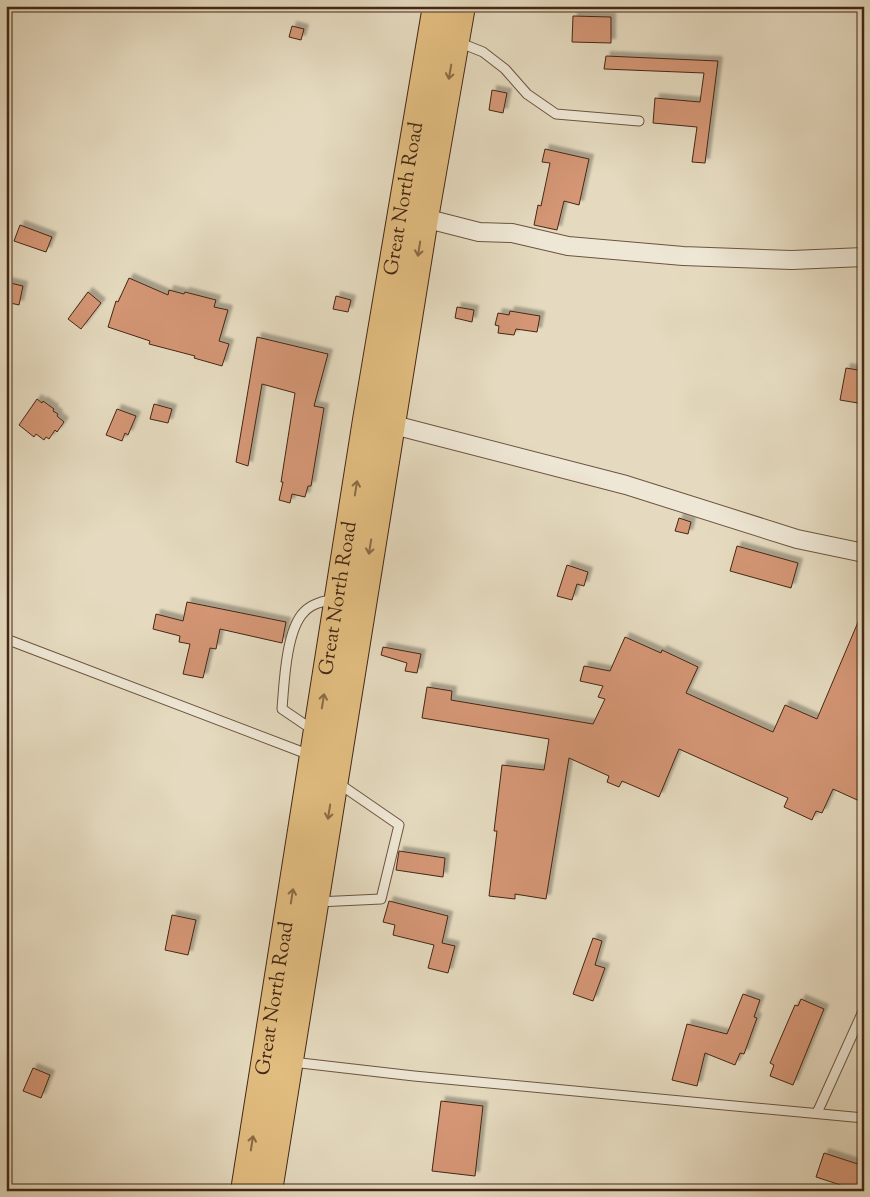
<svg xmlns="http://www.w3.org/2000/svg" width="870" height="1197" font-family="'Sorts Mill Goudy',serif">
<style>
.building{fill:#d49674;stroke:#442714;filter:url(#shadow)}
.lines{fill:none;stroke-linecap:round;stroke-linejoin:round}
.lane-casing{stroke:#6c543f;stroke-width:11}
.street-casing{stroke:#6c543f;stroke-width:20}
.primary-casing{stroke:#442714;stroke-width:30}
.lane{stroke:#eee7d5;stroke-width:9}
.street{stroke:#eee7d5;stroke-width:18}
.primary{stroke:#e2bd80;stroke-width:28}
.oneway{stroke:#8b6a45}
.labels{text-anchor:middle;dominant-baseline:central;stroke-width:4;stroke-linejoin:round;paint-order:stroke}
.street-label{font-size:20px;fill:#442714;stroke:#eee7d5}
</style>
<defs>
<filter id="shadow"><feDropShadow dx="4.5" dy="-4.5" stdDeviation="1" flood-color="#0004"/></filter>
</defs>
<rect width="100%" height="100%" fill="#e5dabf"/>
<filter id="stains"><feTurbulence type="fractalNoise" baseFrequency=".004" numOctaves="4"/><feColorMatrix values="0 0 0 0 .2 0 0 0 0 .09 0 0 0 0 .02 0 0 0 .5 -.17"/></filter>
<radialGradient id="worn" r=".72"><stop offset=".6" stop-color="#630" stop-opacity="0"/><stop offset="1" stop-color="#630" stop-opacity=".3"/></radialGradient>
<path class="building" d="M573,16L611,17V43L572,42Z
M292,26L304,29L301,40L289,37Z
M606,56L718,61L705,163L692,162L697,127L653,123L655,98L700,102L704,73L604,69Z
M492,90L507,93L503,113L489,110Z
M545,149L589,159L579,205L564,201L557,230L534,225L538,205L541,206L550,163L542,162Z
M20,225L52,237L46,252L14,241Z
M129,278L168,295L169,290L184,294L185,292L216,300L214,307L228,310L219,341L229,344L222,366L194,358L195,356L149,344L150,341L108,327L116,301L118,302Z
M6,282L23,286L19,305L6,302Z
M88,292L101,303L81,329L68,319Z
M336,296L351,300L348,312L333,309Z
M457,307L474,310L472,322L455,318Z
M510,311L540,316L537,332L516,329L514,335L498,333L499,326L495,325L498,313L509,315Z
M257,337L328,354L314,406L324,408L311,486H308L305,497L292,494L290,503L279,500L283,482H281L295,393L262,384L248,466L236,462Z
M846,368L864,371V404L840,400Z
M37,399L42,403L43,401L54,409L53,411L58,414L57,416L64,422L57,432L55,430L49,439L46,437L44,440L36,434L34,437L19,425Z
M154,404L172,409L168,423L150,419Z
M117,409L136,416L128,435L125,433L122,441L106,435Z
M679,518L691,522L688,534L675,531Z
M737,546L798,563L791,588L730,571Z
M567,565L588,572L584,586L577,584L572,600L557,596Z
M187,602L286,622L282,643L220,629L216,649L210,648L203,678L183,674L190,644L179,642L180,636L153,629L156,614L183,621Z
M864,608V803L833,789L822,813L816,811L812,820L784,807L788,798L679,749L659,797L622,781L619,787L607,782L609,776L569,758L546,899L515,894V899L489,896L497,831H494L502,765L544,770L549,739L422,718L427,687L452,691L451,700L593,724L605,699L598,697L603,686L580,681L584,666L610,671L625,637L661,653L662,650L698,667L686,693L773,732L785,705L817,719Z
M383,647L421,654L417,673L405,671L407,663L381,655Z
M399,851L445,858L443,877L396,870Z
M389,901L448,916L442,943L455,946L448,973L428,968L434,945L393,935L395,925L383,922Z
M172,915L196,920L188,955L165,950Z
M593,938L602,941L595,965L605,968L593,1001L573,994Z
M743,994L760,1000L754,1017L757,1018L744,1054L740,1053L735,1065L705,1053L697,1086L672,1080L687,1024L727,1034Z
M801,999L824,1009L793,1085L770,1076L774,1065L770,1063L795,1005L798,1006Z
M33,1068L50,1075L41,1098L23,1091Z
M441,1101L483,1106L475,1176L432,1171Z
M824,1153L864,1166V1191H859L816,1177Z"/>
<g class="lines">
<defs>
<path id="lane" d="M458,42L483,52L505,69L527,94L556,114L639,121
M6,639L310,755
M313,730L282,709C284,684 286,630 304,612C312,603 325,601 336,599
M317,902L381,899L399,825L338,783
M292,1062L414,1076L864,1118
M817,1113L864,1009"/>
<path id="street" d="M424,218L479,232L512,233L568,246L683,256L792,260L864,257
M390,424L626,485L797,539L864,553"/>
<g id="primary">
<path id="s1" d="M245,1191L367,420L437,6"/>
<path d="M268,1191L424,218L461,6"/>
</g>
</defs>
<use href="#lane" class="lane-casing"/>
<use href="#street" class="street-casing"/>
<use href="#primary" class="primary-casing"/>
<use href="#lane" class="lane"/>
<use href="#street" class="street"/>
<use href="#primary" class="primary"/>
</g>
<defs><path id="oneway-shaft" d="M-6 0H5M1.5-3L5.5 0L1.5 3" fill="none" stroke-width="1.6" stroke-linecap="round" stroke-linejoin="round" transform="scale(1.25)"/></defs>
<g class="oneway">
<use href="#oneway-shaft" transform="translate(450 72) rotate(100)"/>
<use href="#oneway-shaft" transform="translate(419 249) rotate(99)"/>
<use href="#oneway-shaft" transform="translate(356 488) rotate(-81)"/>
<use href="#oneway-shaft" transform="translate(370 547) rotate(99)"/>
<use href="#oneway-shaft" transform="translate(323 701) rotate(-81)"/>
<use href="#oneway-shaft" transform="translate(329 812) rotate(99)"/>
<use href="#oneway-shaft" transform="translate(292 896) rotate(-81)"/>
<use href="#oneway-shaft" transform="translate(252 1143) rotate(-81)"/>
</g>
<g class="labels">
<g class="street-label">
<text stroke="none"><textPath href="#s1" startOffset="1005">Great North Road</textPath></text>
<text stroke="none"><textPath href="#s1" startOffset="600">Great North Road</textPath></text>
<text stroke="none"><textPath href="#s1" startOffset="195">Great North Road</textPath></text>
</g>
</g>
<rect width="870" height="1197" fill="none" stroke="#e5dabf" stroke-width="25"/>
<rect x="8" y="8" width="855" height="1182" fill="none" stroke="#442714" stroke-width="2.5"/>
<rect x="12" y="12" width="845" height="1172" fill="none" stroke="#442714"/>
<rect width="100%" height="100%" filter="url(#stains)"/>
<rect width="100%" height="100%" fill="url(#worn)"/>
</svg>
